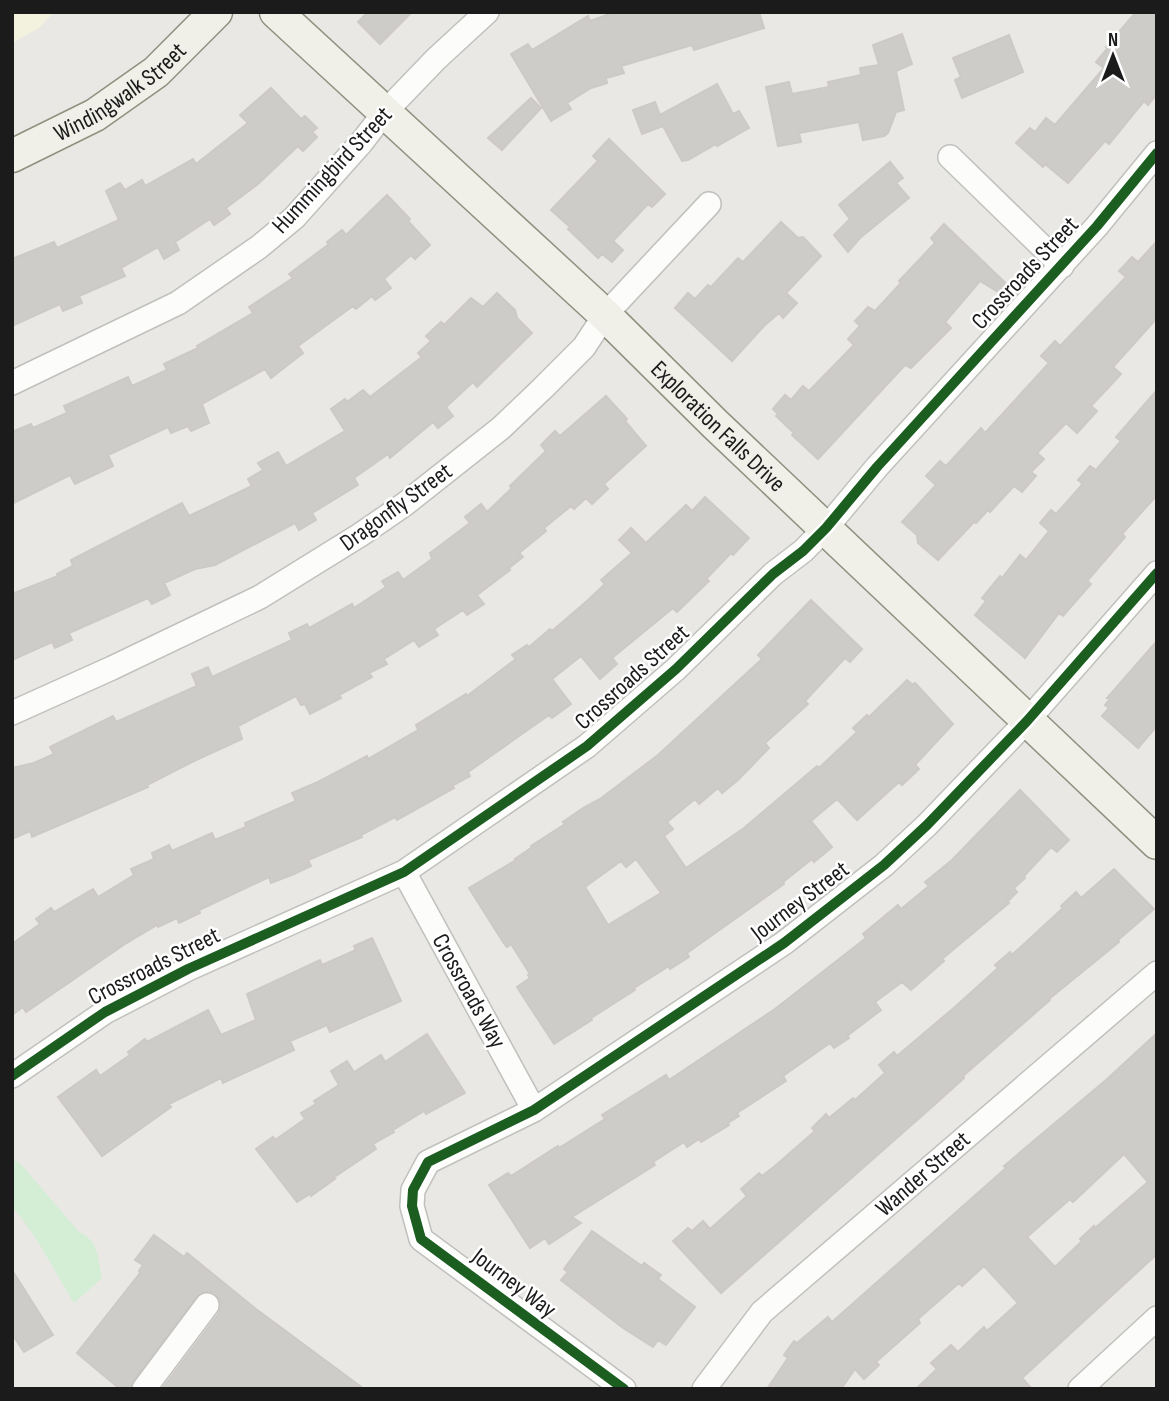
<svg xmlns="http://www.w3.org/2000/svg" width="1169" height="1401" font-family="'Sofia Sans Condensed',sans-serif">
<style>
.education{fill:#f2f2df}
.park{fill:#d4eed5}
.building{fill:#ceccc9;stroke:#ccc9c6;stroke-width:2;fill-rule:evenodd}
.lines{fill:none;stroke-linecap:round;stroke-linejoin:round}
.street-casing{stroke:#c0c0be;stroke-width:26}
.secondary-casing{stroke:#8e917e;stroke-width:35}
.street{stroke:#fcfcfb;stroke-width:23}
.secondary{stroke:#f0f0e9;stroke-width:32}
.cycleway-casing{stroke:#fff;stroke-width:15}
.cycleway{stroke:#1b5e20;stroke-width:10}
.labels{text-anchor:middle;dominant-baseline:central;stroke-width:5;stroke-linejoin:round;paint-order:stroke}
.street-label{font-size:24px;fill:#1b1b1b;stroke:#fff}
</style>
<rect width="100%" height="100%" fill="#e9e8e4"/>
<path class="education" d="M12,12H54L39,28L12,43Z"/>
<path class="park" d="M12,1160L19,1162L79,1232C100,1242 97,1257 102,1278L74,1303C54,1271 38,1236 13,1208Z"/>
<path class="building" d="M368,12H412L380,44L358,22Z
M615,12H759L764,28L694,50L692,45L621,66L624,73L606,78L607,83L591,88L567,103L571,109L551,121L511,54L528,44L532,50L588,16L590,21Z
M1136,12H1157V94L1148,105L1144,101L1109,144L1105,141L1068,183L1045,164L1043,167L1016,143L1030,128L1035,132L1046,118L1055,125L1104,68L1096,62L1107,49L1106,47Z
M902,34L912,64L896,71L904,110L896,112L888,133L884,136L863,140L859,122L799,133L801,142L778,146L766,87L789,82L792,94L829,87L828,82L861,75L860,68L879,65L873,45Z
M1009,35L1023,72L962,98L955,80L961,77L953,58Z
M717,84L733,114L739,111L749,128L717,146L716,144L688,160L682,161L663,126L642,134L633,110L655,102L660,115Z
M271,88L301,119L305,116L317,128L312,132L317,137L303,151L298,146L258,184L226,208L230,214L214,225L210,219L175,242L179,250L164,259L158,247L121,268L125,276L79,296L82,303L63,311L60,304L12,326V259L54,242L57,248L119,220L106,191L120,183L125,190L142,180L145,186L193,159L196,164L248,123L240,115Z
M531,98L541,108L502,150L488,138Z
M609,139L665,194L652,207L648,204L613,241L623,250L612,262L602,254L598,258L568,229L570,227L551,210L598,161L593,156Z
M890,162L903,178L896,183L909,198L860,238L848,252L834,235L850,219L839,205Z
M387,195L410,219L408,221L430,245L415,259L411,255L384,279L391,288L375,300L372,296L356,309L353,306L298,346L303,353L271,378L265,369L202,404L209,423L191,431L188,426L171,433L168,427L108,455L113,466L75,484L70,475L12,504V432L31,424L33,428L67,413L64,406L128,377L132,386L167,370L164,364L198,348L197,346L253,313L249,307L293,278L289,274L329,244L327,242L342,230L346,235Z
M781,222L798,238L803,237L821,256L786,293L797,303L783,318L779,313L765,325L732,361L675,308L688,293L695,299L708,285L711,287L738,258L743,262Z
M944,224L1016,293L1011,300L980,281L945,322L951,328L911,368L905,365L818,459L792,435L794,433L776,416L778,414L773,409L785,395L791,400L803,386L809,391L854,345L848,339L860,326L855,321L868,307L875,311L901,283L899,281L935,243L931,238Z
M1157,241V318L1113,367L1121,374L1091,406L1097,411L1077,433L1066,423L1037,453L1044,459L1031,472L1036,476L1022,492L1014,486L990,512L988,510L976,523L974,522L938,560L918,543L917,535L902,522L936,485L926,476L940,461L946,466L981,428L985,433L1049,363L1041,356L1055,341L1060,346L1126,277L1119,271L1132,257L1138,262Z
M497,293L515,310L517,318L532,333L477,387L473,382L446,407L453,416L438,428L433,422L390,458L388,454L354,478L358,485L312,513L316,520L299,530L295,523L215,565L195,569L164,583L170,595L152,604L148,598L69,633L72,640L55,648L52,642L12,660V594L58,576L57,574L73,566L71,560L182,503L189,516L252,486L248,479L263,470L258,463L278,452L286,466L345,431L331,409L345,399L347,402L363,390L370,397L422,357L418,353L431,341L426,336L441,322L444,325L471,298L483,307Z
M1157,390V495L1122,534L1125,537L1087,581L1091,584L1063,616L1059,613L1025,658L975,615L986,601L982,598L1000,576L1002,578L1020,555L1026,560L1049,531L1040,523L1051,510L1056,514L1081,486L1082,483L1078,480L1090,466L1096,470L1121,441L1116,437Z
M606,396L627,419L625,421L646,446L604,484L608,489L592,504L586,498L574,509L571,506L544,528L546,531L519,553L523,557L509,568L510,570L477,595L484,604L467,615L463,610L434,629L438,635L419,647L414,640L384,659L387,664L369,673L372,677L339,695L341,698L310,714L305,704L301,705L296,696L238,726L242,739L194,761L147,785L148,787L32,837L30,831L12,839V768L34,763L54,754L50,747L113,716L116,722L197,686L192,674L208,667L212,677L292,640L289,633L307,624L309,628L352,604L354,608L386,587L382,581L398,572L403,580L432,559L430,553L470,523L465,517L481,504L487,512L512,488L510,486L546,451L541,445L555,431L560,436Z
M705,497L749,538L733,555L731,553L706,579L709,581L677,612L673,608L612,658L617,664L600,679L581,656L552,679L571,704L552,718L549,715L468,772L470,776L452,786L454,788L415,810L397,820L395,817L361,835L362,837L308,860L311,866L294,874L271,883L269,877L199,910L200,913L179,923L177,918L158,927L157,925L125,944L26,1012L23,1007L12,1015V944L40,924L36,919L51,908L54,912L93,889L98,897L134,875L131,869L154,859L152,853L169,845L172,851L212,833L215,840L246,827L245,823L296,801L292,793L318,782L367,756L368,759L418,730L416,725L466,694L467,696L516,659L512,655L527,645L529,647L550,629L552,631L587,601L605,584L601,580L632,553L619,540L631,528L646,543L686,505L692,511Z
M811,600L862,649L850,662L845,658L805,701L808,704L765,743L769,748L738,780L722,793L718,788L699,804L695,799L667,822L673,829L664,836L686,868L744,828L817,766L819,768L857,732L853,728L867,715L869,717L907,680L913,685L915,683L953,724L915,765L919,769L902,785L899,782L857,820L837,799L811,821L832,847L814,862L812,859L783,882L784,884L687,953L689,957L670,969L669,966L634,988L635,990L591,1018L592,1020L554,1044L517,987L530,978L528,975L530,974L511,944L507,947L503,942L469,888L516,860L515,859L531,848V846L565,824L563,822L583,808L600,799L658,755L762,659L758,655ZM636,859L661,893L608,925L585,887L621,861L626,867Z
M1157,641V726L1138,748L1102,716L1109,708L1105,705L1110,699L1107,698Z
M1020,790L1069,840L1057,852L1051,847L1024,876L1025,878L1014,888L1017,892L1007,902L1009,903L942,959L944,961L911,990L902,982L875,1002L881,1010L847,1036L849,1038L834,1048L830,1043L783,1076L786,1081L737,1113L739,1116L728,1123L729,1125L701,1142L699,1139L687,1147L684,1142L653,1162L655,1165L572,1217L581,1223L549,1244L545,1238L530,1248L489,1185L508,1173L511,1176L558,1146L559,1148L605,1119L602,1115L666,1075L669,1080L775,1009L866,938L863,934L898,905L901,909L929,886L925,882L952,860Z
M1114,869L1154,909L1118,940L1119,942L1049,999L1050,1000L963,1076L964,1078L933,1106L721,1293L673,1241L688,1228L692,1231L703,1221L710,1229L747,1196L741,1189L759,1173L762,1176L775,1166L815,1131L812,1128L826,1114L829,1118L853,1098L855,1100L885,1073L879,1065L894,1052L897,1056L956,1006L998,968L995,965L1010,952L1012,955L1063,908L1061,906L1076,892L1081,898Z
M372,938L401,1001L330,1032L327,1025L290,1041L294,1050L223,1083L221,1078L169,1104L171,1107L102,1156L58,1097L96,1070L100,1076L130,1055L128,1052L145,1039L147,1042L208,1010L221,1035L256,1020L247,994L320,960L322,965L356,950L354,946Z
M1157,1033V1254L1022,1378L1032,1389H916L937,1369L931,1363L951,1345L958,1352L984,1327L987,1331L1018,1303L984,1266L962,1286L959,1283L918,1319L920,1323L876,1362L879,1365L864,1379L855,1369L841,1389H767L788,1358L784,1355L794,1341L797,1343L828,1317L832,1322L1006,1168L1004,1166L1106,1080ZM1124,1154L1148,1182L1095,1228L1094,1226L1080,1239L1082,1241L1055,1267L1027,1237L1070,1199L1073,1202Z
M427,1034L465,1093L426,1114L424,1111L393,1130L394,1132L373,1144L376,1149L333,1178L335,1179L311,1196L310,1194L297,1202L256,1149L273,1137L275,1140L305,1119L301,1113L316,1104L314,1101L339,1085L331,1071L347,1061L354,1072L381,1055L385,1062Z
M592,1231L642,1266L644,1263L661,1275L658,1279L695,1307L666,1345L658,1340L653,1347L623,1328L561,1280L568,1272L564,1269Z
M154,1235L184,1257L187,1253L256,1309L364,1389H162L219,1313L221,1306L220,1299L215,1293L208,1291L196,1297L133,1381L130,1389H120L77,1353L140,1273L139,1271L143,1265L135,1260Z
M12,1270L53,1335L24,1352L12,1334Z"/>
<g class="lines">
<defs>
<path id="street" d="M950,157L1062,266
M12,383L178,303L259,247L294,218L361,143L385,112L436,59L487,12
M12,713L112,668L260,597L360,535L405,504L501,428L543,388L584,347L605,315L709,204
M404,872L534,1110
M12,1076L105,1012L188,969L404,872L587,746L676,669L773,574L803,551L826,528L877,467L1097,226L1157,153
M144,1389L207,1305
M624,1389L421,1239L412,1206L413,1190L428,1162L534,1110L784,943L884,865L927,825L1027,721L1157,573
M704,1389L762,1312L1157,973
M1080,1389L1157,1318"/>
<g id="secondary">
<path id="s1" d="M276,12L605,315L715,424L1157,843"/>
<path id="s2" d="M12,156L95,115L156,72L216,12"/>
</g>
</defs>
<use href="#street" class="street-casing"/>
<use href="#secondary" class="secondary-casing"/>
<use href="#street" class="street"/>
<use href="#secondary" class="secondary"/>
<defs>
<path id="cycleway" d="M12,1076L105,1012L188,969L404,872L587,746L676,669L773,574L803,551L826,528L877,467L1097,226L1157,153
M624,1389L421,1239L412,1206L413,1190L428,1162L534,1110L784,943L884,865L927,825L1027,721L1157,573"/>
</defs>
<use href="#cycleway" class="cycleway-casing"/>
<use href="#cycleway" class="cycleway"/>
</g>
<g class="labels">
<g class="street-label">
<text stroke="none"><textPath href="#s2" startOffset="126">Windingwalk Street</textPath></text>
<text transform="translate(332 170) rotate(-47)">Hummingbird Street</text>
<text transform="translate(1025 273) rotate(-47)">Crossroads Street</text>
<text stroke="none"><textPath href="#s1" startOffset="606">Exploration Falls Drive</textPath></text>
<text transform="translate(396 507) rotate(-36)">Dragonfly Street</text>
<text transform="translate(632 677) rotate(-42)">Crossroads Street</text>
<text transform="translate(800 901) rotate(-37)">Journey Street</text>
<text transform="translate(154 966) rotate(-27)">Crossroads Street</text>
<text transform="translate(469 991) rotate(61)">Crossroads Way</text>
<text transform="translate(923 1174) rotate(-41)">Wander Street</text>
<text transform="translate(514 1283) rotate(37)">Journey Way</text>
</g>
</g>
<rect width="1169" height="1401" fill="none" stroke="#1b1b1b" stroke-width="28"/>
<g transform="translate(1113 56)" stroke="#ffffff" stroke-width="5" paint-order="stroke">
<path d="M0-5L12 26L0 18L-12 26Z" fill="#1b1b1b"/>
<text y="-10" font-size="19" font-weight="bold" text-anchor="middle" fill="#1b1b1b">N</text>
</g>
</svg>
